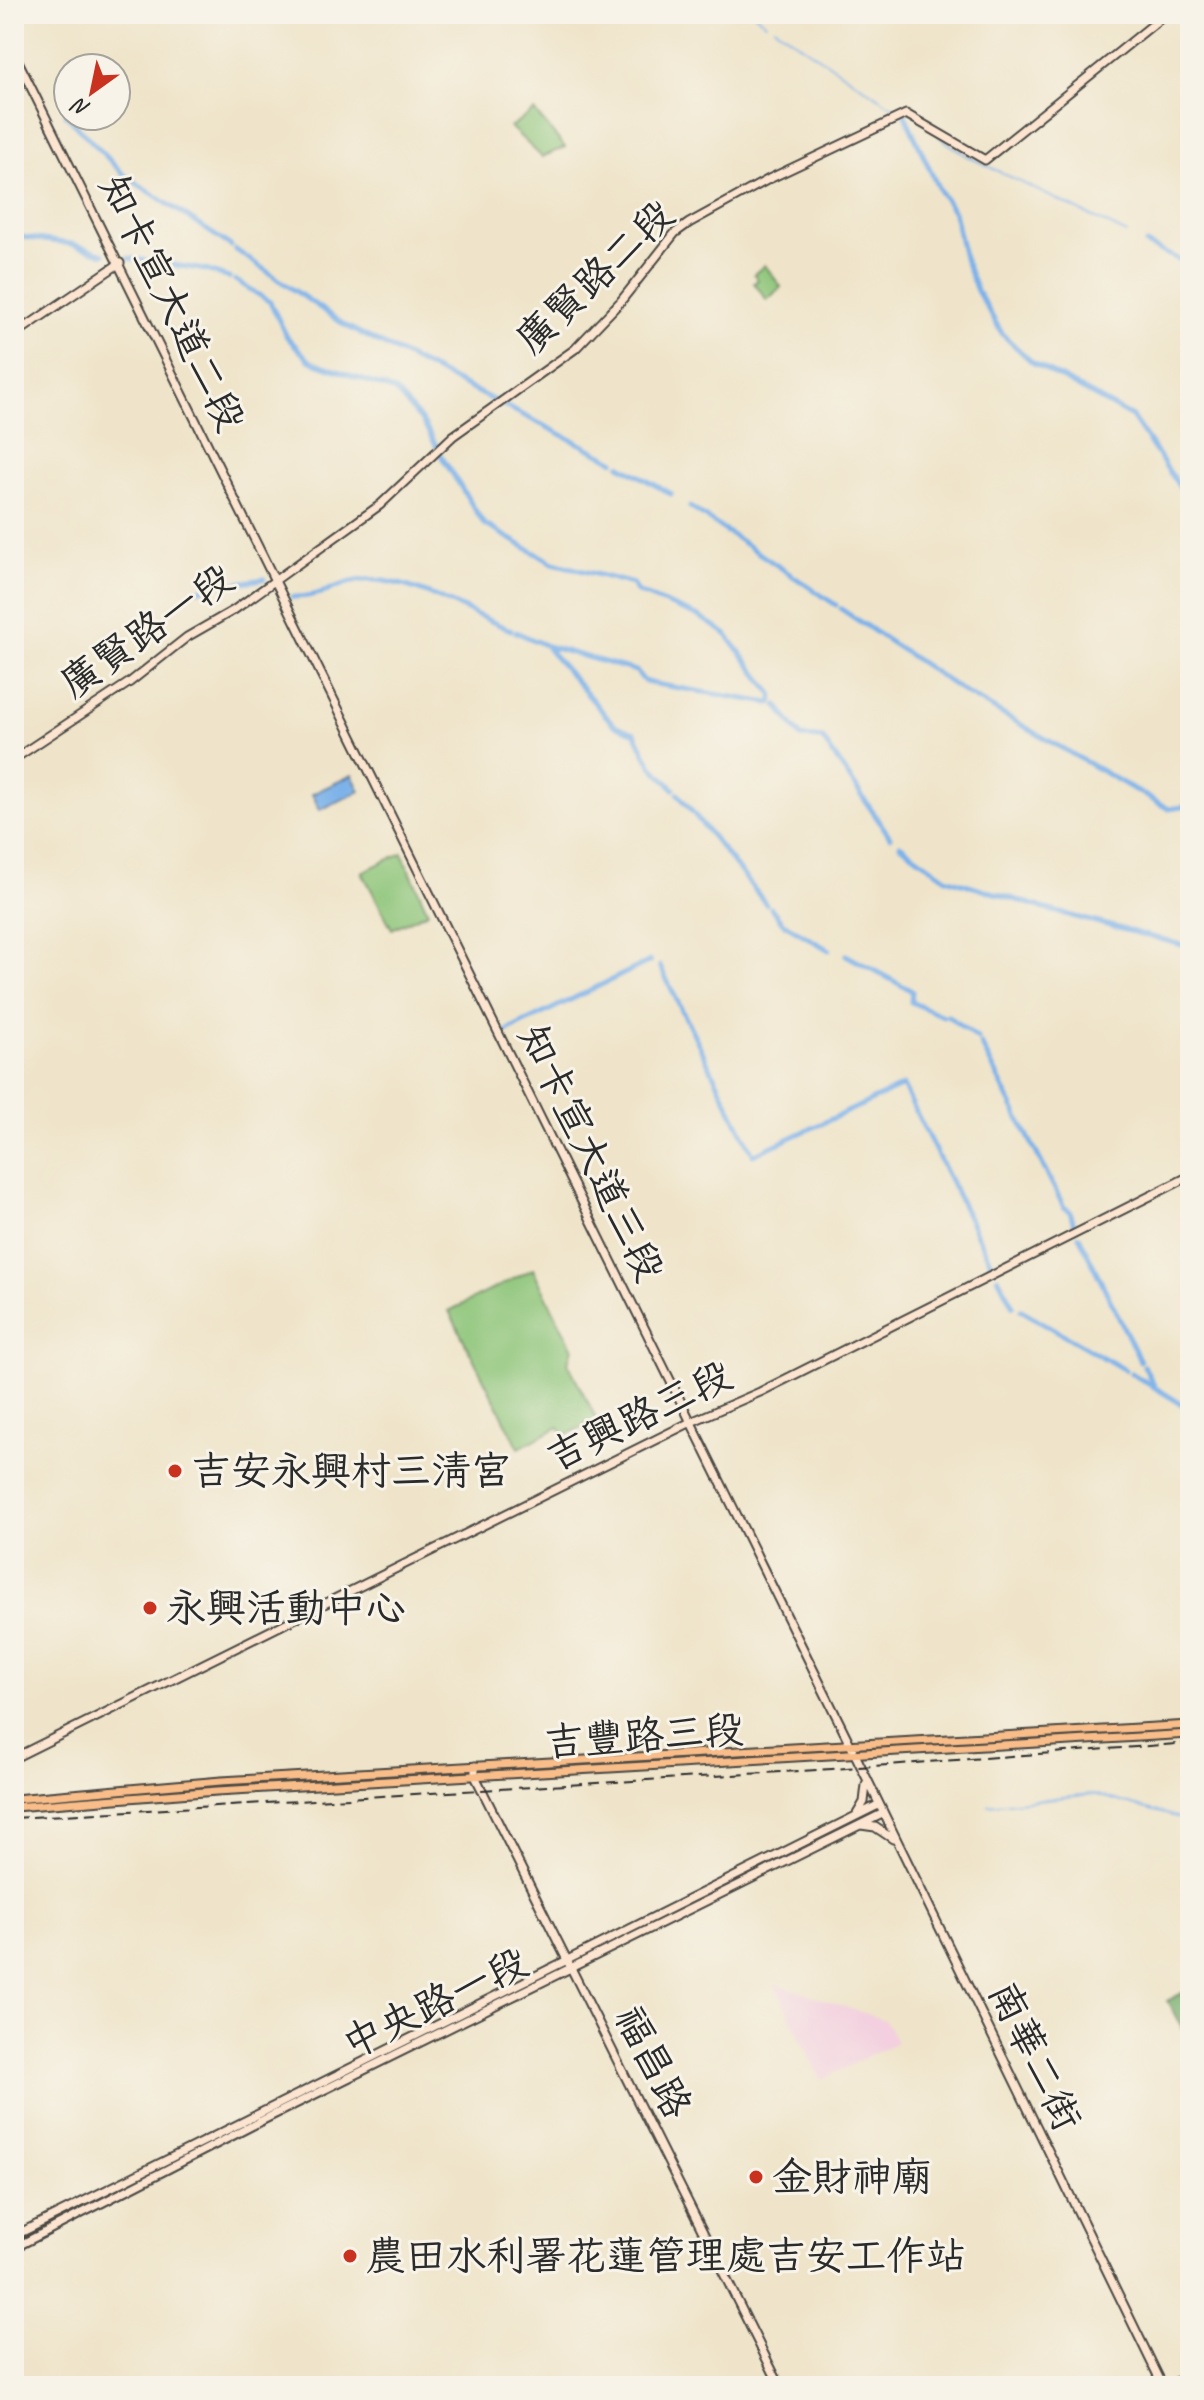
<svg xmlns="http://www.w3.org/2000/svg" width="1204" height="2400" font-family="Caveat,'LXGW WenKai TC',sans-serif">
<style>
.built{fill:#f3cfdf}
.green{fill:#8dc579;stroke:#5c7852;stroke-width:2}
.forest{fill:#72aa69;stroke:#4e6a4a;stroke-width:2}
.water{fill:#7ab1e9;stroke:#526e8a;stroke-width:2}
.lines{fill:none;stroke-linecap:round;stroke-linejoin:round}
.stream{stroke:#7ab1e9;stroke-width:2}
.canal{stroke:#7ab1e9;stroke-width:5}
.secondary-casing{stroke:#484743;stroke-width:11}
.primary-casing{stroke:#484743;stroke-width:11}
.secondary{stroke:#fce5d0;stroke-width:7}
.primary{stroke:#f8bd89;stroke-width:7}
.rail{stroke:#2b2b2b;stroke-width:2;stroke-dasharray:12 6;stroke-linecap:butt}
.poi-dot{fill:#c8321e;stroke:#f7f3e8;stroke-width:3}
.labels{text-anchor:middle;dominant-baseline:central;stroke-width:6;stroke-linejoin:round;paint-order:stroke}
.street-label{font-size:40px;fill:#2b2b2b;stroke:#f7f3e8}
.poi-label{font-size:40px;fill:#2b2b2b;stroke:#f7f3e8;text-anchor:start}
</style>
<rect width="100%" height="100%" fill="#f7f3e8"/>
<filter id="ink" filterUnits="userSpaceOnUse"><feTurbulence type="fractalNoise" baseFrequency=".0125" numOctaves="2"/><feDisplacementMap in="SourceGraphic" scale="16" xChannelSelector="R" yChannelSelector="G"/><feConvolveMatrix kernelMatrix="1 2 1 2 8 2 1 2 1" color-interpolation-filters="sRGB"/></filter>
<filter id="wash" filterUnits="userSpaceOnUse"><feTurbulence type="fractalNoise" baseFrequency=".006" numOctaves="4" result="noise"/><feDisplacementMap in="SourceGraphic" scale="32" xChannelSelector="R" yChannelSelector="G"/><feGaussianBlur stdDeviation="1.8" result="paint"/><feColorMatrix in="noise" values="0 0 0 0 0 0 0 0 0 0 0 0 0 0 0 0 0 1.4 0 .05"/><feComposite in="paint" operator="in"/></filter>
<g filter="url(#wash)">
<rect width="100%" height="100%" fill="#efe4c9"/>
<path class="built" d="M774,1983L885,2020L897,2042L821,2080Z"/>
<path class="green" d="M534,111L565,147L542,157L510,127Z
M765,265L781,287L767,300L754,283L758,280L754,274Z
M402,853L428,912L392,929L362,872Z
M533,1269L573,1349L568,1363L597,1420L564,1436L559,1427L519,1448L449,1311Z"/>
<path class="forest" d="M1190,1989V2042L1167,2001Z"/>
<path class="water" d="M352,775L360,791L320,810L312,794Z"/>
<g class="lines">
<path class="stream" d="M754,14L766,23
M774,27L899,111
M939,137L969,157L1127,234
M988,1805L1093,1794L1190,1821"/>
<path class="canal" d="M65,114L123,174L231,246
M905,115L940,192L954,212L964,258L977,291L1003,335L1032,362L1132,417L1190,502
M14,236L72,244L104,254
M1146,244L1190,265
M236,250L346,326L495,401
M128,258L206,270L229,278
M235,280L270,302L287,337L310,361L395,391L422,421L437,447
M505,406L614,461
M440,454L484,524L553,563L633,584L637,592L700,617L726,634L773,695L771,703
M620,465L671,494
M690,507L836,605
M224,585L264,579
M196,590L212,587
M292,597C324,598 336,582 364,580C405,576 472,614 511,630
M841,609L964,692L1140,793
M516,632L547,646L636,671L644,681L655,684L769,703
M547,648L614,725L635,733L651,765L674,789
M777,705L801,737L822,738L890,837
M678,794L766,904
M1144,795L1169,809L1190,806
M900,845L946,878L1040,907
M771,908L783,923L829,950
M1042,908L1190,947
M846,955L912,991L911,1002L943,1016
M660,966L751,1150
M948,1016L978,1039
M505,1032L650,961
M981,1044L1064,1207L1070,1211L1075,1228
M753,1155L903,1086L993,1267
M1079,1236L1140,1361
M998,1277L1013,1306
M1021,1310L1125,1370
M1144,1366L1155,1387
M1131,1373L1190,1409"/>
</g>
</g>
<g filter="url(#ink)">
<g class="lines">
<defs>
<path id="secondary" d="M14,53L851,1746L1163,2386
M14,335L120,263
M14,759L130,682L187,637L234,610L380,505L453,436L575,349L621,301L675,233L689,223L769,179L906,114L985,160L1166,14
M14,1758L691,1422L760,1392L1190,1176
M475,1766V1776L780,2386
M857,1814L864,1802L866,1785
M861,1825L875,1827L893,1839
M14,2236L878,1805
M14,2248L263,2120L882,1814"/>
<path id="primary" d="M14,1799L221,1781L1190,1725
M14,1807L217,1791L1190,1734
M1168,2386L1190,2375
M1181,2386L1190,2382"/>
</defs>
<use href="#secondary" class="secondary-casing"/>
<use href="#primary" class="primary-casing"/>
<use href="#secondary" class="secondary"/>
<use href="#primary" class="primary"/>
<path class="rail" d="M14,1818L832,1769L1190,1743"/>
</g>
</g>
<g class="poi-dot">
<circle cx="175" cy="1471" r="8"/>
<circle cx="150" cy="1608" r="8"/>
<circle cx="756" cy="2177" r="8"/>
<circle cx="350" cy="2256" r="8"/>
</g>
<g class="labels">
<g class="street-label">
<text transform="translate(595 277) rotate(-44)">廣賢路二段</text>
<text transform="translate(172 303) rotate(64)">知卡宣大道二段</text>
<text transform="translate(147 631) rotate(-35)">廣賢路一段</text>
<text transform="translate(591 1153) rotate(64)">知卡宣大道三段</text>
<text transform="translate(639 1416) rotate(-26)">吉興路三段</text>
<text transform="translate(644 1736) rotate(-4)">吉豐路三段</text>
<text transform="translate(435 2003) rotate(-26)">中央路一段</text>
<text transform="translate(1035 2056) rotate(64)">南華二街</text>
<text transform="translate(653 2062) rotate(63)">福昌路</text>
</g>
<g class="poi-label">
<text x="191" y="1471">吉安永興村三清宮</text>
<text x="166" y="1608">永興活動中心</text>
<text x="772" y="2177">金財神廟</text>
<text x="366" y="2256">農田水利署花蓮管理處吉安工作站</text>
</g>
</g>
<rect width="1204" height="2400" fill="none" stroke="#f7f3e8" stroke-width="48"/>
<g transform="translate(92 92) rotate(213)"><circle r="38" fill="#f7f3e8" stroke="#a5a39c" stroke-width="2"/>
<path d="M0-6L14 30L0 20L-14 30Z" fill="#c8321e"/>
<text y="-12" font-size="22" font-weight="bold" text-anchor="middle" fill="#2b2b2b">N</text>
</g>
</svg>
